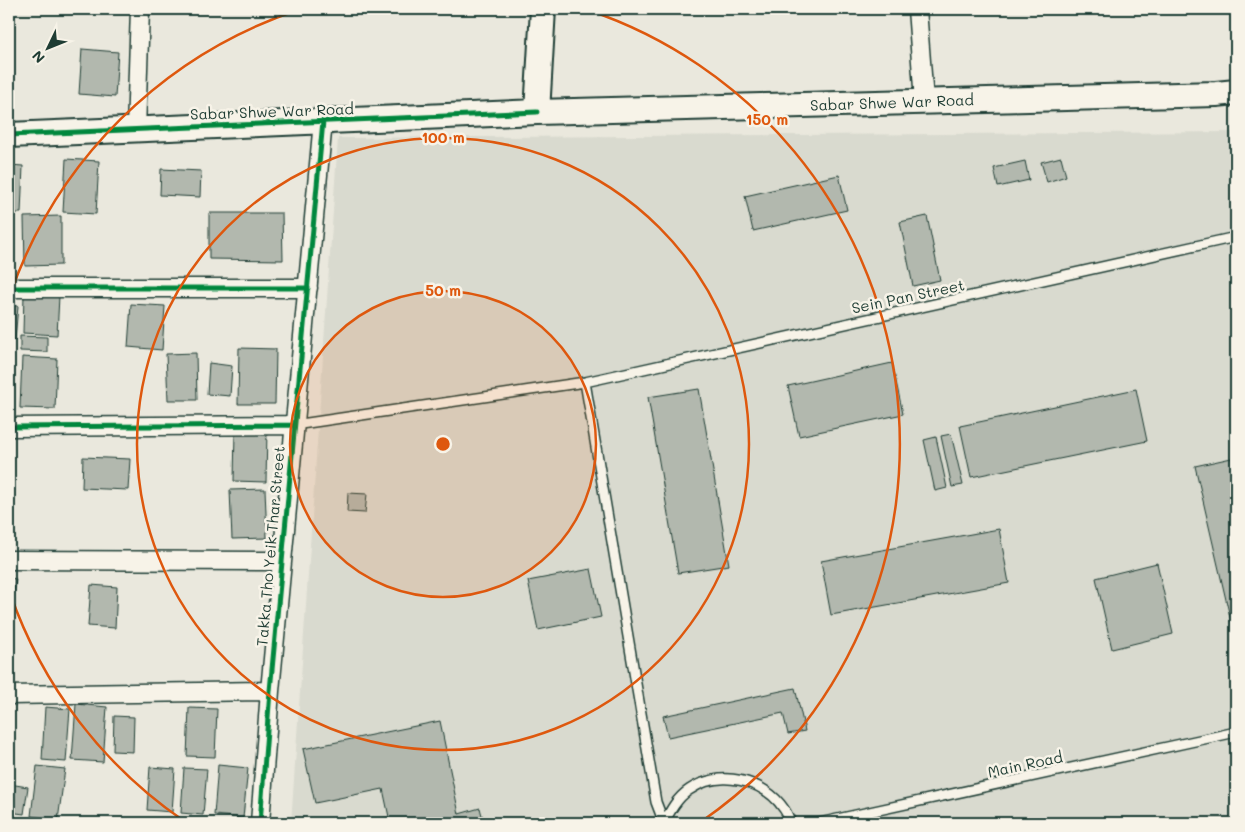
<svg xmlns="http://www.w3.org/2000/svg" width="1245" height="832" font-family="Mali,sans-serif">
<style>
.built{fill:#d9dacf}
.building{fill:#b2b8ae;stroke:#1f3d34}
.lines{fill:none;stroke-linecap:round;stroke-linejoin:round}
.lane-casing{stroke:#1f3d34;stroke-width:12}
.street-casing{stroke:#1f3d34;stroke-width:21}
.secondary-casing{stroke:#1f3d34;stroke-width:28}
.lane{stroke:#f7f3e8;stroke-width:9}
.street{stroke:#f7f3e8;stroke-width:18}
.secondary{stroke:#f7f3e8;stroke-width:24}
.cycleway-casing{stroke:#f7f3e8;stroke-width:8}
.cycleway{stroke:#00873e;stroke-width:5}
.ring{fill:none;stroke:#de580e;stroke-width:2.5}
.labels{text-anchor:middle;dominant-baseline:central;stroke-width:5;stroke-linejoin:round;paint-order:stroke}
.street-label{font-size:15px;fill:#1f3d34;stroke:#f7f3e8}
.centre{fill:#de580e;stroke:#f7f3e8;stroke-width:2.5}
.ring-label{font-size:15px;text-anchor:middle;font-weight:bold;fill:#de580e;stroke:#f7f3e8;stroke-width:5;stroke-linejoin:round;paint-order:stroke}
</style>
<rect width="100%" height="100%" fill="#eae8dd"/>
<filter id="ink" filterUnits="userSpaceOnUse"><feTurbulence type="fractalNoise" baseFrequency=".02" numOctaves="2"/><feDisplacementMap in="SourceGraphic" scale="10" xChannelSelector="R" yChannelSelector="G"/><feConvolveMatrix kernelMatrix="1 2 1 2 8 2 1 2 1" color-interpolation-filters="sRGB"/></filter>
<g filter="url(#ink)">
<path class="built" d="M1236,132V823H291L338,138Z"/>
<path class="building" d="M82,49L118,52L115,97L79,94Z
M1061,157L1066,176L1047,182L1041,162Z
M66,159L99,161L96,214L63,212Z
M1025,161L1029,180L998,187L994,168Z
M9,165L23,166L21,213H9Z
M161,169L201,171L200,197L160,195Z
M839,175L847,210L753,231L745,196Z
M209,213H282L283,260L209,259Z
M61,216V265L25,266L24,217Z
M927,216L940,280L913,286L900,222Z
M24,294L59,296L57,335L23,333Z
M131,304L165,306L162,350L128,347Z
M9,306H18L15,340H9Z
M20,336L47,337V352L20,351Z
M239,348L276,349L275,404H238Z
M196,353L197,400H168L166,354Z
M22,357L57,359L55,409L20,408Z
M209,363L232,366L230,396L207,394Z
M892,363L903,414L799,436L788,386Z
M699,389L729,565L678,573L648,397Z
M1136,389L1147,441L971,477L960,426Z
M235,430H267L266,482L234,481Z
M951,434L963,485L952,487L941,436Z
M936,437L947,488L935,491L924,440Z
M83,457L130,459L128,490L82,488Z
M1236,457V643L1195,466Z
M265,489L267,538L232,539L230,490Z
M348,493L367,494L365,513L347,512Z
M999,529L1009,583L831,615L821,561Z
M1157,563L1173,634L1112,649L1096,578Z
M591,569L601,617L538,630L528,581Z
M9,578L16,579L11,613H9Z
M91,585L117,587L115,628L88,626Z
M795,688L805,731L788,734L783,713L668,737L663,716Z
M76,704L107,707L103,762L72,760Z
M45,707L70,709L66,762L42,760Z
M189,708L217,709L215,757L187,756Z
M114,716L134,717L133,752L113,751Z
M440,721L459,814L480,808L484,823H364V822L389,817L383,789L315,803L303,749Z
M218,765L248,768L243,818L214,815Z
M37,766L65,769L58,820L31,816Z
M150,767L175,769L172,812L147,810Z
M184,768L207,769L203,815L181,813Z
M9,784L28,787L24,814L9,812Z"/>
<g class="lines">
<defs>
<path id="lane" d="M585,382L656,802L664,823
M294,425L585,382L1236,237
M664,823C670,811 677,798 689,790C719,769 764,779 784,809C787,813 789,819 791,823
M819,823L1236,732"/>
<path id="street" d="M917,9L924,101
M136,130L140,9
M9,288H308
M9,427L294,425
M9,560L282,561
M9,695L270,691
M260,823L270,691L323,121"/>
<path id="secondary" d="M537,112L543,9
M9,135L537,112L1216,94L1236,92"/>
</defs>
<use href="#lane" class="lane-casing"/>
<use href="#street" class="street-casing"/>
<use href="#secondary" class="secondary-casing"/>
<use href="#lane" class="lane"/>
<use href="#street" class="street"/>
<use href="#secondary" class="secondary"/>
<defs>
<path id="cycleway" d="M9,135L537,112
M9,288H308
M9,427L294,425
M260,823L270,691L323,121"/>
</defs>
<use href="#cycleway" class="cycleway-casing"/>
<use href="#cycleway" class="cycleway"/>
</g>
</g>
<circle cx="443" cy="444" r="153" fill="#de580e" fill-opacity=".12"/>
<g class="ring">
<circle cx="443" cy="444" r="153"/>
<circle cx="443" cy="444" r="306"/>
<path d="M184 821A458 458 0 0 1 10 593M10 295A458 458 0 0 1 298 10M588 10A458 458 0 0 1 702 821"/>
</g>
<g class="labels">
<g class="street-label">
<text transform="translate(892 102) rotate(-2)">Sabar Shwe War Road</text>
<text transform="translate(272 111) rotate(-2)">Sabar Shwe War Road</text>
<text transform="translate(908 296) rotate(-12)">Sein Pan Street</text>
<text transform="translate(270 546) rotate(-85)">Takka Tho Yeik Thar Street</text>
<text transform="translate(1025 764) rotate(-12)">Main Road</text>
</g>
</g>
<circle cx="443" cy="444" r="8" class="centre"/>
<g class="ring-label">
<text x="767" y="125">150 m</text>
<text x="443" y="143">100 m</text>
<text x="443" y="296">50 m</text>
</g>
<rect width="1245" height="832" fill="none" stroke="#f7f3e8" stroke-width="30"/>
<rect x="15" y="15" width="1215" height="802" fill="none" stroke="#1f3d34" stroke-width="2" filter="url(#ink)"/>
<g transform="translate(48 48) rotate(227)" stroke="#f7f3e8" stroke-width="4" paint-order="stroke">
<path d="M0-4L9 19L0 12L-9 19Z" fill="#1f3d34"/>
<text y="-8" font-size="14" font-weight="bold" text-anchor="middle" fill="#1f3d34">N</text>
</g>
</svg>
